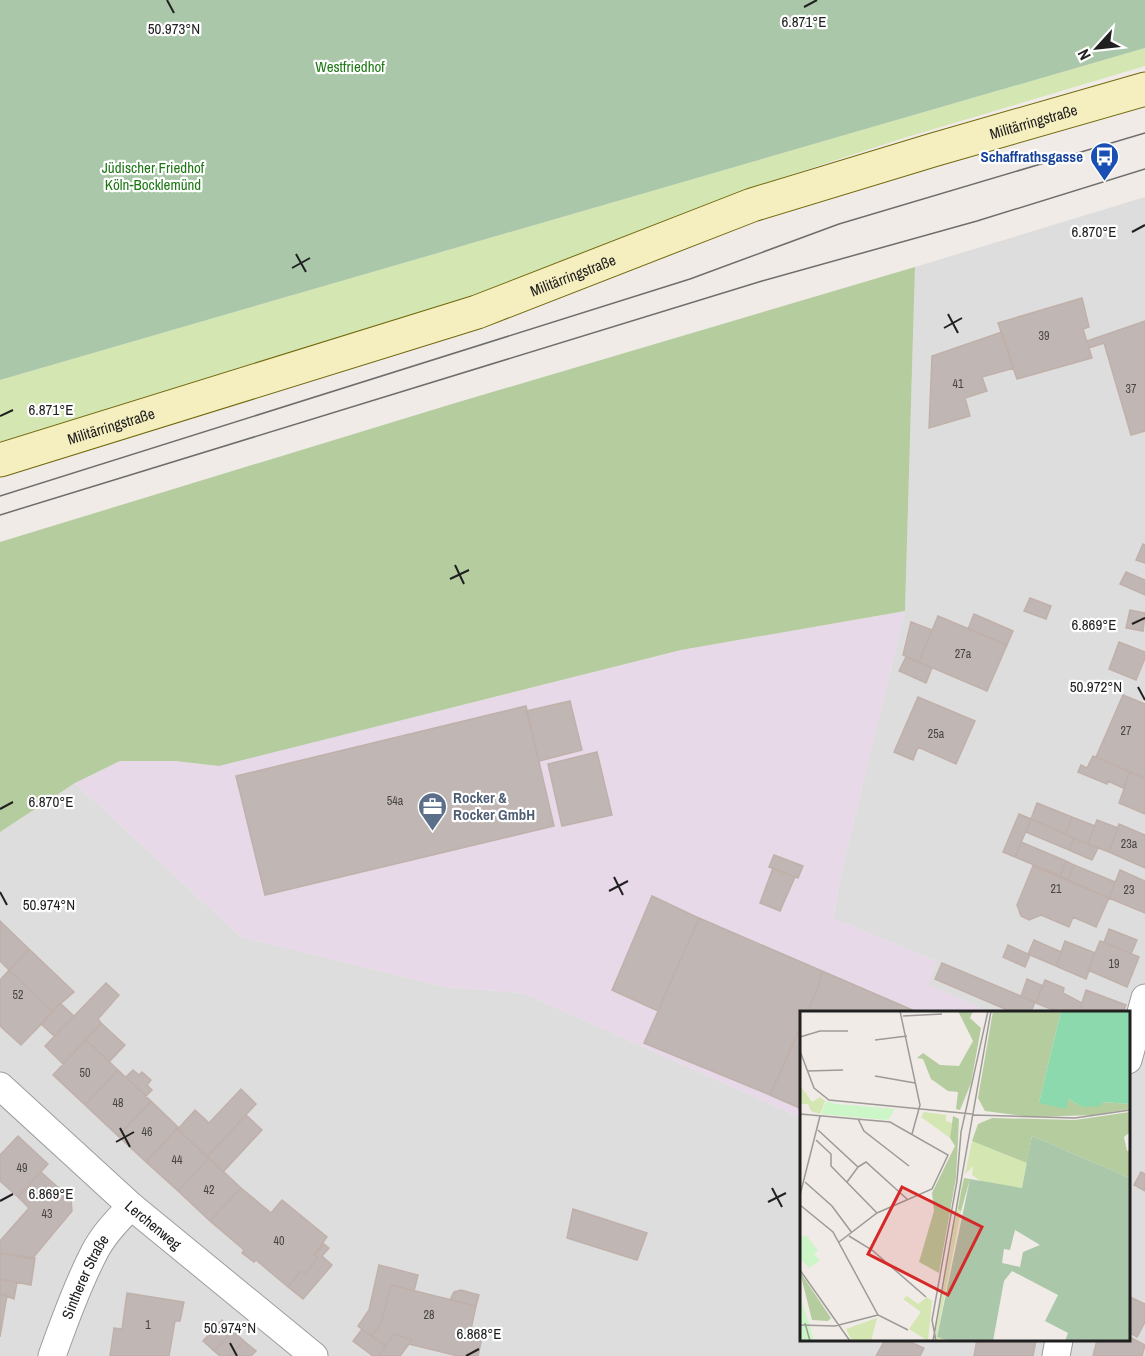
<svg xmlns="http://www.w3.org/2000/svg" width="1145" height="1356" font-family="'Archivo Narrow',sans-serif">
<style>
.residential{fill:#dedddd}
.industrial{fill:#e8d9e8}
.grass{fill:#d4e6b1}
.forest{fill:#b4cc9e}
.cemetery{fill:#aac7a9}
.building{fill:#c0b6b3;stroke:#c0b0aa;stroke-width:1.5}
.lines{fill:none;stroke-linecap:round;stroke-linejoin:round}
.street-casing{stroke:#9d9d9d;stroke-width:29}
.secondary-casing{stroke:#71690d;stroke-width:35}
.street{stroke:#fff;stroke-width:27}
.secondary{stroke:#f5eebf;stroke-width:33}
.tram{stroke:#6e6e6e;stroke-width:1.5}
.ticks{fill:none;stroke:#202020;stroke-width:2}
.labels{text-anchor:middle;dominant-baseline:central;stroke-width:4.5;stroke-linejoin:round;paint-order:stroke}
.number-label{font-size:12px;fill:#484645}
.park-label{font-size:15px;fill:#1d7814;stroke:#fff}
.street-label{font-size:15px;fill:#202020;stroke:#fff}
.transit-label{font-size:15px;font-weight:bold;fill:#164399;stroke:#fff;text-anchor:end}
.service-label{font-size:15px;font-weight:bold;fill:#4e5e75;stroke:#fff;text-anchor:start}
.inset-road{fill:none;stroke:#9d9a97;stroke-width:1.5}
.view{fill:#d62828;fill-opacity:0.15;stroke:#d62828;stroke-width:3}
.inset-edge{fill:none;stroke:#202020;stroke-width:3}
.ticks-label{font-size:15px;text-anchor:middle;fill:#202020;stroke:#fff;stroke-width:4.5;stroke-linejoin:round;paint-order:stroke}
</style>
<rect width="100%" height="100%" fill="#f0ebe7"/>
<path class="residential" d="M1145,197V1356H0V832L75,783L241,937L445,987L523,993L801,1118L802,1340H1128V1012H989L928,985L936,961L833,918L841,874L905,611L915,267Z"/>
<path class="industrial" d="M905,611L841,874L833,918L936,961L929,985L989,1012H802L801,1118L523,993L445,987L241,937L75,783L120,761H175L219,766L681,650Z"/>
<path class="grass" d="M1145,48V66L907,137L787,176L492,290L317,347L0,442V380Z"/>
<path class="forest" d="M915,267L905,611L681,650L219,766L175,761H120L75,783L0,832V542L452,404Z"/>
<path class="cemetery" d="M0,0H1145V48L0,380Z"/>
<path class="building" d="M1082,298L1089,327L1083,329L1092,358L1017,379L998,323Z
M1145,321V431L1131,435L1104,343L1089,348L1087,341Z
M1002,332L1014,368L982,377L987,391L965,398L970,416L929,428L932,356Z
M1143,544L1145,545V563L1136,560Z
M1126,572L1145,580V595L1120,584Z
M1030,598L1051,606L1046,619L1024,611Z
M1130,610L1145,613L1143,631L1126,628Z
M974,614L1013,631L1007,645L968,629Z
M938,616L1007,645L987,691L919,662Z
M911,622L932,630L919,662L903,655Z
M1119,642L1145,652V658L1136,680L1109,669Z
M906,657L932,668L926,683L899,671Z
M1123,695L1145,704V778L1096,757Z
M918,697L975,721L956,764L918,747L913,760L894,752Z
M570,701L582,750L539,761L526,711Z
M526,706L554,826L265,895L236,776Z
M597,752L612,815L562,826L548,764Z
M1093,756L1130,772L1123,788L1108,781L1107,784L1078,772L1081,765L1087,768Z
M1130,772L1145,778V814L1119,803Z
M1037,803L1072,817L1065,834L1031,819Z
M1019,814L1031,819L1015,857L1003,852Z
M1072,817L1095,826L1088,844L1065,834Z
M1031,819L1074,838L1069,850L1026,832Z
M1097,820L1118,828L1109,852L1088,844Z
M1119,824L1145,835V868L1109,852Z
M1074,838L1098,848L1092,860L1069,850Z
M1021,842L1066,861L1060,876L1015,857Z
M774,855L803,866L798,878L769,867Z
M1066,861L1074,865L1068,880L1060,876Z
M1074,865L1115,882L1109,898L1068,880Z
M1033,866L1109,898L1096,927L1073,917L1069,927L1041,915L1029,920L1021,916L1017,905Z
M773,868L795,877L780,911L760,903Z
M1120,870L1145,881V913L1109,898Z
M652,896L699,918L658,1011L612,990Z
M699,918L822,971L819,985L807,1012H802V1024L770,1095L644,1043Z
M0,921L29,949L9,970L0,961Z
M1109,929L1137,940L1131,954L1104,942Z
M1034,940L1061,952L1056,966L1028,954Z
M1065,941L1095,953L1088,970L1089,971L1086,979L1056,966Z
M1100,941L1139,957L1127,987L1088,970Z
M1008,945L1030,955L1025,967L1003,957Z
M29,949L74,992L52,1011L9,970Z
M942,963L1035,1002L1031,1012H1012L935,979Z
M9,970L53,1012L21,1045L0,1026V980Z
M822,971L917,1012H807L819,985Z
M1027,979L1043,986L1036,1003L1021,996Z
M1045,980L1064,988L1063,993L1082,1003L1079,1012H1058L1036,1003Z
M106,983L119,995L98,1019L101,1023L63,1064L45,1046Z
M1086,990L1126,1005L1123,1012H1079Z
M60,1003L74,1016L54,1036L41,1024Z
M101,1023L125,1045L109,1062L86,1040Z
M802,1024V1109L770,1095Z
M86,1040L118,1070L85,1105L53,1075Z
M118,1070L151,1101L118,1136L85,1105Z
M133,1070L139,1075L142,1072L151,1080L147,1085L152,1090L146,1096L126,1077Z
M241,1089L256,1104L207,1157L178,1129L195,1110L209,1123Z
M151,1101L178,1127L146,1162L118,1136Z
M246,1115L262,1130L223,1172L207,1157Z
M177,1129L209,1158L178,1191L146,1162Z
M18,1136L48,1164L18,1197L0,1181V1155Z
M209,1158L241,1188L210,1221L178,1191Z
M41,1172L71,1199L72,1211L32,1259L0,1253V1241L29,1208L18,1197Z
M1141,1172L1145,1174V1191L1134,1185Z
M241,1188L271,1213L282,1200L327,1237L314,1255L318,1258L305,1274L301,1271L288,1287L256,1260L254,1262L242,1253L244,1250L210,1221Z
M573,1209L647,1233L637,1260L567,1238Z
M324,1244L329,1248L322,1256L332,1265L303,1299L288,1287L301,1271L305,1274L318,1258L314,1255Z
M0,1253L35,1258L31,1285L0,1279Z
M379,1265L418,1275L414,1291L391,1285L381,1324L371,1336L358,1326L369,1310Z
M0,1279L17,1282L14,1299L0,1294Z
M391,1285L476,1306L470,1334L482,1337L478,1356H458L409,1344L412,1340L394,1334L386,1346L371,1336L381,1324Z
M461,1290L479,1295L476,1306L450,1300L454,1292Z
M127,1293L184,1302L180,1321H175L169,1356H110L114,1328L122,1329Z
M0,1294L7,1295L0,1337Z
M1128,1296L1145,1304V1322L1137,1337L1128,1332Z
M222,1320L233,1331L214,1351L203,1341Z
M362,1329L386,1346L379,1356H373L353,1341Z
M233,1331L244,1341L230,1356H220L214,1351Z
M394,1334L412,1340L400,1356H379Z
M1128,1336L1145,1345L1142,1356H1093L1097,1340H1128Z
M885,1340H906L924,1348L920,1356H876Z
M977,1340H1036L1033,1356H974Z
M244,1341L256,1351L251,1356H230Z"/>
<g class="lines">
<defs>
<g id="street">
<path d="M1128,1060L1145,998"/>
<path id="s1" d="M0,1086L131,1206L314,1356"/>
<path id="s2" d="M52,1356C64,1322 77,1286 94,1253C103,1235 117,1221 131,1206"/>
<path d="M1056,1356L1059,1340"/>
</g>
<g id="secondary">
<path id="s3" d="M0,460L477,312L752,205L933,150L1145,89"/>
</g>
</defs>
<use href="#street" class="street-casing"/>
<use href="#secondary" class="secondary-casing"/>
<use href="#street" class="street"/>
<use href="#secondary" class="secondary"/>
<path class="tram" d="M0,496L690,279L839,224L1145,133
M0,515L762,281L977,221L1145,169"/>
</g>
<path class="ticks" d="M167,0L174,13M804,7L817,0M1132,232L1145,225M296,254L306,272M292,268L310,258M948,314L958,333M944,328L962,318M0,416L13,410M455,565L464,584M450,579L469,570M1132,624L1145,618M1138,687L1145,700M0,809L13,802M614,877L623,895M609,891L628,881M0,892L7,905M120,1128L130,1147M116,1142L134,1132M772,1188L782,1207M0,1201L13,1194M768,1202L786,1193M230,1343L237,1356M466,1356L479,1349"/>
<defs>
<symbol id="bus-pin" viewBox="-11 -11 22 30"><path d="M0 17L-7.5 6A9.5 9.5 0 1 1 7.5 6Z" fill="#1a4fb4" stroke="#fff"/><path d="M-5-6H5V4H4V6H2V4H-2V6H-4V4H-5ZM-3.5-4V0h7V-4ZM-3.5 1.2v1.5H-2V1.2ZM2 1.2v1.5H3.5V1.2Z" fill="#fff"/></symbol>
<symbol id="office-pin" viewBox="-11 -11 22 30"><path d="M0 17L-7.5 6A9.5 9.5 0 1 1 7.5 6Z" fill="#5c6f8a" stroke="#fff"/><path d="M-6-3h4V-5.5h4V-3h4V5H-6ZM-1-4.5V-3h2v-1.5ZM-6 0V1H6V0Z" fill="#fff"/></symbol>
</defs>
<g fill-rule="evenodd">
<use href="#bus-pin" x="1088" y="140" width="33" height="45"/>
<use href="#office-pin" x="416" y="790" width="33" height="45"/>
</g>
<g class="labels">
<g class="number-label">
<text x="1044" y="336">39</text>
<text x="958" y="384">41</text>
<text x="1131" y="389">37</text>
<text x="963" y="654">27a</text>
<text x="1126" y="731">27</text>
<text x="936" y="734">25a</text>
<text x="395" y="801">54a</text>
<text x="1129" y="844">23a</text>
<text x="1056" y="889">21</text>
<text x="1129" y="890">23</text>
<text x="1114" y="964">19</text>
<text x="18" y="995">52</text>
<text x="85" y="1073">50</text>
<text x="118" y="1103">48</text>
<text x="147" y="1132">46</text>
<text x="177" y="1160">44</text>
<text x="22" y="1168">49</text>
<text x="209" y="1190">42</text>
<text x="47" y="1214">43</text>
<text x="279" y="1241">40</text>
<text x="429" y="1315">28</text>
<text x="148" y="1325">1</text>
</g>
<g class="park-label">
<text x="350" y="66">Westfriedhof</text>
<text x="153" y="167">Jüdischer Friedhof<tspan x="153" dy="17">Köln-Bocklemünd</tspan></text>
</g>
<g class="street-label">
<text stroke="none"><textPath href="#s3" startOffset="1088">Militärringstraße</textPath></text>
<text stroke="none"><textPath href="#s3" startOffset="602">Militärringstraße</textPath></text>
<text stroke="none"><textPath href="#s3" startOffset="116">Militärringstraße</textPath></text>
<text stroke="none"><textPath href="#s1" startOffset="207">Lerchenweg</textPath></text>
<text stroke="none"><textPath href="#s2" startOffset="86">Sintherer Straße</textPath></text>
</g>
<g class="transit-label">
<text x="1083" y="156">Schaffrathsgasse</text>
</g>
<g class="service-label">
<text x="453" y="797">Rocker &amp;<tspan x="453" dy="17">Rocker GmbH</tspan></text>
</g>
</g>
<g transform="translate(800 1011)">
<rect width="330" height="330" fill="#f0ebe7"/>
<path d="M0,74L12,91L20,86L25,90L20,103L11,100L8,93H0ZM124,101L146,104V110L152,112L150,127L121,106ZM172,130L227,152L222,177L182,171L172,164L173,155L165,163ZM163,167L161,200L137,325L150,328L138,330L135,323ZM107,285L118,293L127,286L132,290L128,330L109,318L121,301L103,288ZM77,307L71,330H52L46,318Z" fill="#d4e6b1"/>
<path d="M158,0H173L170,7L181,17L171,72L160,99L156,98L158,81L148,80L131,68L123,48L117,47L123,42L140,54L159,55L173,30ZM193,0H261L239,92L268,88L282,96L302,91L330,93V98L293,104L233,106L185,100L178,87ZM330,101V121L324,126L327,140H330V167L232,125L227,152L172,130L178,113L192,107L275,109ZM153,105L159,108L156,167L139,262L119,251L134,200L132,182L155,135L150,127ZM164,167L170,168L161,200L158,198ZM0,261L31,307L28,310L12,309Z" fill="#b4cc9e"/>
<path d="M232,125L330,167V330H265L268,322L245,310L258,284L212,260L204,270L193,330H150L137,326L170,168L222,177ZM215,219L240,234L223,241L220,256L202,252L204,238L210,239Z" fill="#aac7a9" fill-rule="evenodd"/>
<path d="M26,90L36,93L95,98L88,109L21,103ZM6,224L18,240L14,243L20,249L9,257L0,247V227ZM0,286L10,314L14,330H0Z" fill="#ccf6c7"/>
<path d="M261,0H330V93L302,91L301,95L282,96L268,88L266,98L239,92Z" fill="#8bd9ac"/>
<path class="inset-road" d="M100,0L120,94L112,123M103,5L142,3M0,26L20,20H48M75,29L107,25M0,40L14,77L29,89L172,103M7,60L43,59M75,65L115,72M0,103L90,111L148,144L132,178L77,202L39,231M172,104L275,107L330,99M58,108L64,120L109,155M18,119L58,156L66,151L107,188M16,129L31,143V155L77,202M5,171L32,195L52,222M47,171L58,156M0,184L20,105M0,194L33,221L78,304L108,319M49,225L72,239L126,286M0,259L50,330M5,312L10,330M0,314L35,315L78,304M133,330L191,0M136,330L132,309L157,170L161,121L188,0"/>
<path class="view" d="M102,176L182,216L148,284L68,243Z"/>
<rect width="330" height="330" class="inset-edge"/>
</g>
<g class="ticks-label">
<text x="804" y="27">6.871°E</text>
<text x="174" y="34">50.973°N</text>
<text x="1094" y="237">6.870°E</text>
<text x="51" y="415">6.871°E</text>
<text x="1094" y="630">6.869°E</text>
<text x="1096" y="692">50.972°N</text>
<text x="51" y="807">6.870°E</text>
<text x="49" y="910">50.974°N</text>
<text x="51" y="1199">6.869°E</text>
<text x="230" y="1333">50.974°N</text>
<text x="479" y="1339">6.868°E</text>
</g>
<g transform="translate(1097 48) rotate(243)" stroke="#ffffff" stroke-width="4.5" paint-order="stroke">
<path d="M0-4.5L10 22L0 15L-10 22Z" fill="#202020"/>
<text y="-9" font-size="16" font-weight="bold" text-anchor="middle" fill="#202020">N</text>
</g>
</svg>
